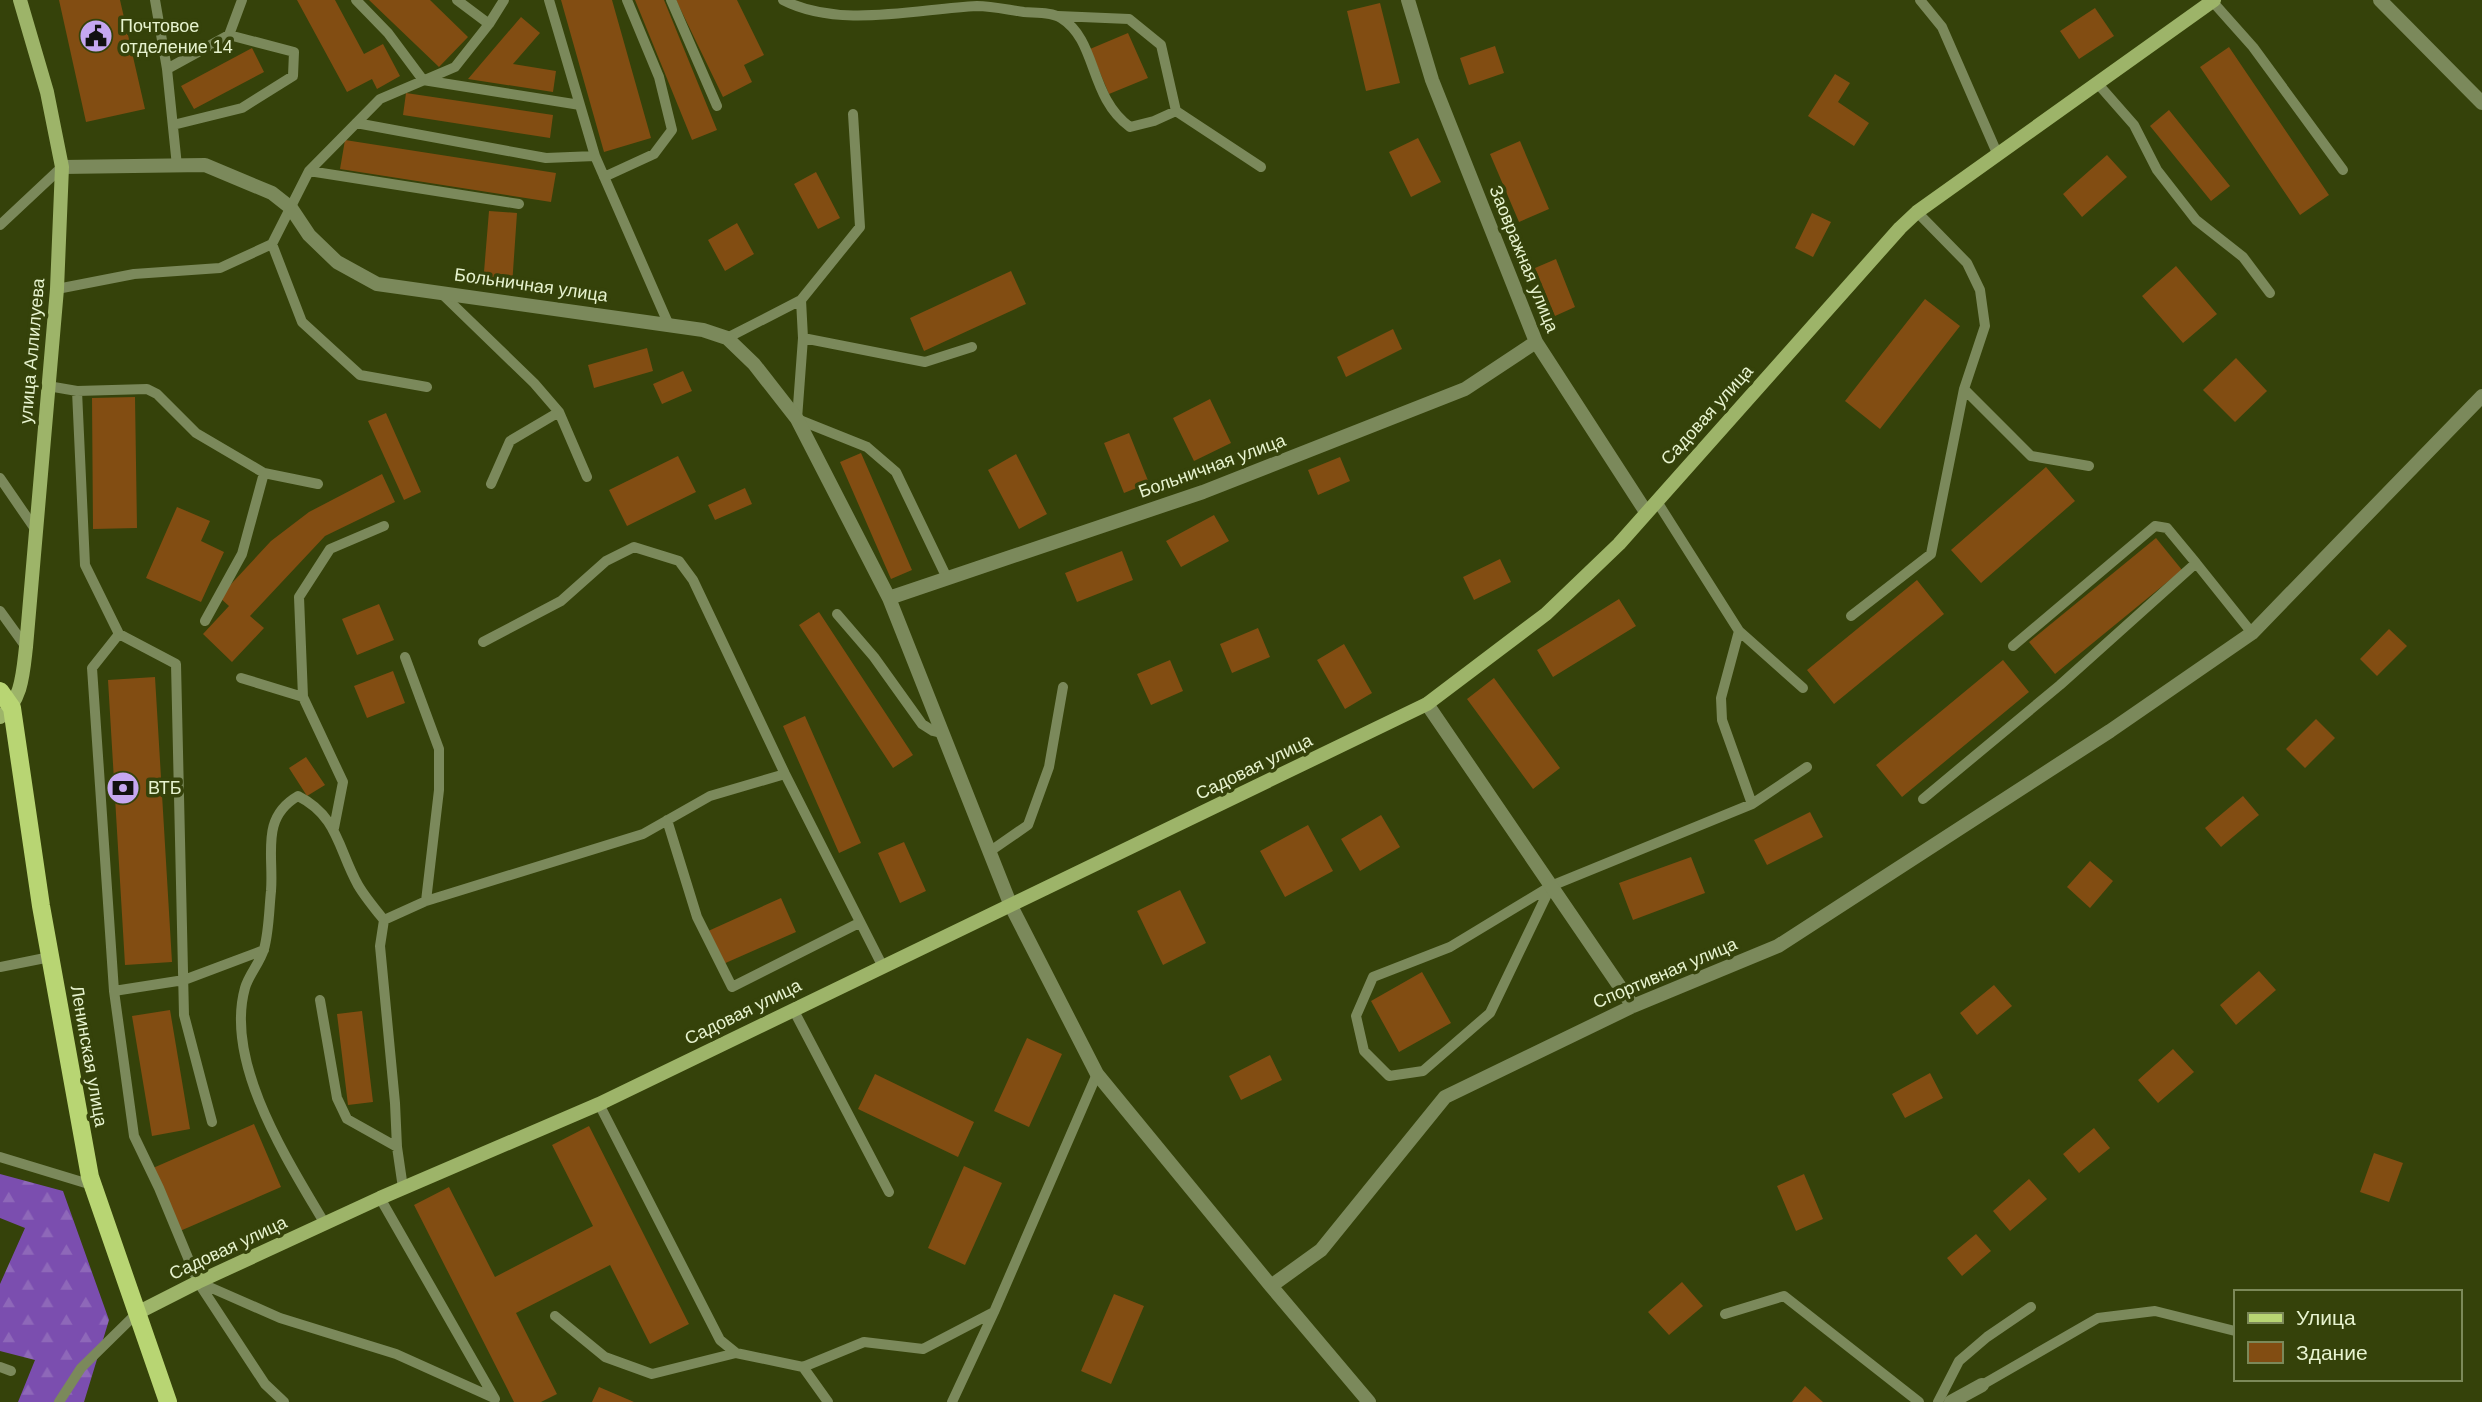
<svg xmlns="http://www.w3.org/2000/svg" width="2482" height="1402" font-family="Arial,sans-serif">
<style>
.forest{fill:url(#forest-firs)}
.building{fill:#824d12}
.lines{fill:none;stroke-linecap:round;stroke-linejoin:round}
.lane{stroke:#7b895b;stroke-width:10}
.street{stroke:#7b895b;stroke-width:14}
.secondary{stroke:#9db469;stroke-width:14}
.primary{stroke:#b8d573;stroke-width:18}
.labels{text-anchor:middle;dominant-baseline:central;stroke-width:7;stroke-linejoin:round;paint-order:stroke}
.poi-label{font-size:18px;fill:#e7f3cf;stroke:#35420a;text-anchor:start}
.street-label{font-size:18px;fill:#e7f3cf;stroke:#35420a}
</style>
<defs>
<pattern id="forest-firs" width="22" height="20" patternUnits="userSpaceOnUse" patternTransform="scale(1.75)"><rect width="22" height="20" fill="#7b4eaf"/><path d="M5 1l3.5 6h-7zM16 11l3.5 6h-7z" fill="#8e68b9"/></pattern>
</defs>
<rect width="100%" height="100%" fill="#35420a"/>
<path class="forest" d="M0,1174L63,1191L109,1320L84,1402H18L35,1360L0,1351V1284L25,1228L0,1218Z"/>
<path class="building" d="M59,0H120L145,109L86,122Z
M297,0H335L364,54L383,44L400,76L377,89L372,79L347,92Z
M369,0H430L468,37L439,67Z
M561,0H612L651,138L604,152Z
M635,0H664L717,130L692,140Z
M676,0H737L764,55L744,65L752,82L723,97Z
M1380,3L1400,83L1366,91L1347,11Z
M2095,8L2114,36L2079,59L2060,31Z
M521,17L540,33L513,64L556,71L553,92L468,79Z
M1128,33L1148,78L1109,94L1090,49Z
M1495,46L1504,73L1469,85L1460,58Z
M2229,47L2329,195L2300,215L2200,67Z
M252,48L264,72L194,109L181,86Z
M1835,74L1850,83L1838,102L1869,123L1854,146L1808,116Z
M406,93L553,115L550,138L403,115Z
M2169,110L2230,186L2211,201L2150,126Z
M1418,138L1441,182L1411,197L1389,152Z
M345,140L556,173L551,202L340,169Z
M1520,141L1549,209L1519,222L1490,154Z
M2107,155L2127,177L2082,217L2063,194Z
M816,172L840,218L818,229L794,184Z
M489,211L517,213L512,286L483,284Z
M1812,213L1831,222L1813,257L1795,248Z
M737,223L754,254L725,271L708,240Z
M1556,259L1575,307L1555,316L1535,268Z
M2176,266L2217,314L2183,343L2142,296Z
M1011,271L1026,304L924,351L910,318Z
M1925,299L1960,326L1880,429L1845,401Z
M1393,329L1402,349L1346,377L1337,357Z
M647,348L653,371L594,388L588,365Z
M2236,358L2267,391L2235,422L2203,390Z
M683,371L692,391L662,404L653,384Z
M135,397L137,528L93,529L92,398Z
M1210,399L1231,443L1194,461L1173,418Z
M386,413L421,492L404,500L368,421Z
M1129,433L1149,483L1124,493L1104,443Z
M861,453L912,570L891,579L840,462Z
M1016,454L1047,514L1019,529L988,470Z
M678,456L696,492L627,526L609,490Z
M1340,457L1350,481L1318,495L1308,470Z
M2046,467L2075,501L1981,583L1951,550Z
M382,474L395,502L325,536L250,616L264,628L232,662L203,634L229,606L219,597L271,541L309,512Z
M745,488L752,504L715,520L708,505Z
M177,507L210,521L201,541L224,552L201,602L146,578Z
M1214,515L1229,541L1181,567L1166,541Z
M2156,538L2182,570L2055,674L2029,642Z
M1122,551L1133,580L1077,602L1065,573Z
M1500,559L1511,582L1474,600L1463,577Z
M1917,580L1944,614L1834,704L1807,670Z
M1619,599L1636,626L1553,677L1537,650Z
M379,604L394,640L357,655L342,619Z
M819,612L913,755L893,768L799,625Z
M1258,628L1270,657L1232,673L1220,644Z
M2389,629L2407,646L2377,676L2360,659Z
M1344,644L1372,693L1345,709L1317,660Z
M1170,660L1183,691L1151,705L1137,674Z
M2003,660L2029,692L1902,797L1876,765Z
M393,671L405,703L367,718L354,686Z
M155,677L172,962L125,965L108,680Z
M1494,678L1560,768L1533,789L1467,699Z
M805,716L861,843L839,853L783,726Z
M2316,719L2335,738L2305,768L2286,749Z
M306,757L325,785L307,796L289,768Z
M2243,796L2259,815L2221,847L2205,828Z
M1810,812L1823,837L1767,865L1754,840Z
M1381,815L1400,847L1360,871L1341,839Z
M1308,825L1333,871L1285,897L1260,851Z
M904,842L926,891L900,903L878,853Z
M1691,857L1705,893L1633,920L1619,883Z
M2090,861L2113,881L2090,908L2067,887Z
M1180,890L1206,943L1163,965L1137,911Z
M781,898L796,932L721,965L706,932Z
M2259,971L2276,990L2236,1025L2220,1005Z
M1422,972L1451,1023L1399,1052L1371,1001Z
M1994,985L2012,1006L1977,1035L1960,1013Z
M170,1010L190,1129L152,1136L132,1016Z
M362,1011L373,1102L348,1105L337,1014Z
M1027,1038L1062,1054L1029,1127L994,1111Z
M2173,1049L2194,1072L2158,1103L2138,1080Z
M1270,1055L1282,1080L1241,1100L1229,1076Z
M1930,1073L1943,1098L1905,1118L1892,1094Z
M875,1074L974,1122L958,1157L858,1109Z
M254,1124L281,1187L180,1231L153,1168Z
M589,1126L689,1324L650,1344L610,1265L516,1313L557,1394L541,1402H514L414,1205L449,1187L495,1277L593,1226L552,1145Z
M2094,1128L2110,1148L2079,1173L2063,1154Z
M2374,1153L2403,1163L2389,1202L2360,1192Z
M964,1166L1002,1183L965,1265L928,1248Z
M1804,1174L1823,1219L1796,1231L1777,1186Z
M2029,1179L2047,1199L2010,1231L1993,1211Z
M1976,1234L1991,1251L1962,1276L1947,1258Z
M1682,1282L1703,1306L1669,1335L1648,1312Z
M1114,1294L1144,1306L1111,1384L1081,1371Z
M1805,1386L1823,1402H1792Z
M599,1387L634,1402H592Z"/>
<g class="lines">
<path class="lane" d="M155,0L167,69L177,166
M356,0L388,33L423,80L580,105
M457,0L489,24
M549,0L595,156L668,323
M671,0L717,106
M783,0C839,29 916,9 977,6C992,6 1009,10 1024,12C1035,13 1052,12 1061,18C1098,41 1088,96 1130,127L1154,121L1176,111L1261,167
M1920,0L1942,27L1997,153
M2212,1L2253,47L2343,170
M1058,16L1129,19L1161,45L1176,111
M167,69L229,35L242,0
M2098,84L2134,125L2157,170L2196,220L2243,257L2270,293
M853,114L860,227L801,300L803,338L797,419L867,447L896,472L947,578
M356,123L546,158L595,156
M173,125L242,108L293,76L294,52L229,35
M309,171L519,204
M604,177L654,154L672,130L659,77L627,0
M0,225L62,167
M272,244L302,322L360,375L427,387
M57,289L134,274L220,268L272,244L309,171L380,99L455,67L489,24L504,0
M441,293L534,383L559,412L587,477
M727,338L801,300
M803,338L925,362L972,347
M48,386L77,391L147,389L157,394L196,433L264,473L318,484
M1964,389L2031,456L2089,466
M77,391L85,565L119,634L176,664L184,1015L212,1122
M0,478L35,529
M491,484L510,441L559,412
M1656,500L1739,631L1803,688
M0,611L26,647
M837,614L874,657L922,724L933,731L941,733
M1851,616L1931,554L1964,389L1985,326L1980,290L1967,263L1917,212
M205,621L242,554L264,473
M1739,631L1721,698L1722,720L1752,804
M119,634L92,668L114,991L134,1136L159,1188L198,1282L265,1384L284,1402
M483,642L561,601L606,561L634,547L679,561L693,580L785,774L883,967
M2013,646L2155,526L2167,528L2196,563
M405,657L439,749V790L426,901
M241,678L303,697
M1923,799L2060,685L2196,563L2252,633
M667,820L697,917L732,987L859,923
M334,828L343,782L303,697L299,597L330,549L384,526
M989,852L1028,825L1049,767L1063,687
M1551,886L1490,1013L1423,1071L1389,1076L1364,1051L1356,1016L1373,977L1450,947L1551,886L1752,804L1807,767
M0,967L50,957
M114,991L184,980L264,950
M320,1000L337,1098L347,1119L397,1147
M793,1009L889,1192
M599,1104L720,1340L736,1353L803,1367L828,1402
M0,1157L92,1185
M403,1188L397,1147L395,1103L380,946L384,920L426,901L643,834L710,796L785,774
M380,1198L495,1399
M325,1224C288,1161 224,1063 245,988C249,974 260,963 264,949C269,931 269,910 271,891C274,854 260,818 298,796C338,816 338,849 358,885C365,897 375,909 384,920
M198,1282L280,1318L396,1354L494,1398
M1725,1314L1784,1296L1919,1402
M555,1316L605,1357L652,1374L736,1353
M0,1367L11,1371
M803,1367L864,1342L923,1349L994,1312
M1982,1385L2098,1318L2155,1311L2235,1331
M59,1402L81,1368L137,1313
M952,1402L994,1312L1097,1074
M1938,1402L1959,1361L1987,1337L2031,1307"/>
<path class="street" d="M1408,0L1432,80L1536,342L1646,512
M2380,0L2482,103
M62,167L205,165L272,193L291,208L309,235L337,262L377,284L703,330L727,338L754,364L797,419L889,598L1011,906L1097,1074L1271,1286L1369,1402
M889,598L1203,492L1465,389L1536,342
M1427,704L1633,1006
M1271,1286L1321,1250L1445,1097L1633,1006L1778,946L2110,731L2252,633L2482,396
M1951,1402L1982,1385"/>
<path class="secondary" d="M0,717C22,701 23,673 26,647L57,289L62,167L47,92L20,0
M137,1313L198,1282L380,1198L599,1104L1427,704L1546,614L1619,544L1900,228L1917,212L2214,0"/>
<path class="primary" d="M0,691L12,708L41,906L90,1177L168,1402"/>
</g>
<defs>
<symbol id="civic-disc" viewBox="-11 -11 22 22"><circle r="9.5" fill="#c5a7f1" stroke="#35420a"/><path d="M-.6-6.5H3V-4.5H.6V-3L4-1V1h2V6H-6V1h2V-1L-.6-3ZM-1.2 2.5V6h2.4V2.5Z" fill="#111"/></symbol>
<symbol id="bank-disc" viewBox="-11 -11 22 22"><circle r="9.5" fill="#c5a7f1" stroke="#35420a"/><path d="M-6-4H6V4H-6ZM0-2.3a2.3 2.3 0 1 0 0 4.6a2.3 2.3 0 1 0 0-4.6Z" fill="#111"/></symbol>
</defs>
<g fill-rule="evenodd">
<use href="#civic-disc" x="77" y="17" width="38" height="38"/>
<use href="#bank-disc" x="104" y="769" width="38" height="38"/>
</g>
<g class="labels">
<g class="poi-label">
<text x="120" y="26">Почтовое<tspan x="120" dy="21">отделение 14</tspan></text>
<text x="148" y="788">ВТБ</text>
</g>
<g class="street-label">
<text transform="translate(1524 259) rotate(68)">Заовражная улица</text>
<text transform="translate(531 285) rotate(8)">Больничная улица</text>
<text transform="translate(32 351) rotate(-85)">улица Аллилуева</text>
<text transform="translate(1707 415) rotate(-48)">Садовая улица</text>
<text transform="translate(1212 466) rotate(-20)">Больничная улица</text>
<text transform="translate(1254 767) rotate(-26)">Садовая улица</text>
<text transform="translate(1665 973) rotate(-23)">Спортивная улица</text>
<text transform="translate(743 1012) rotate(-26)">Садовая улица</text>
<text transform="translate(89 1056) rotate(80)">Ленинская улица</text>
<text transform="translate(228 1248) rotate(-25)">Садовая улица</text>
</g>
</g>
<rect x="2234" y="1290" width="228" height="91" fill="#35420a" stroke="#7c8959" stroke-width="2"/>
<rect x="2248" y="1313" width="35" height="10" fill="#b8d573" stroke="#7c8959" stroke-width="2"/>
<text x="2296" y="1325" font-size="21" fill="#e7f3cf">Улица</text>
<rect x="2248" y="1342" width="35" height="21" fill="#824d12" stroke="#7c8959" stroke-width="2"/>
<text x="2296" y="1360" font-size="21" fill="#e7f3cf">Здание</text>
</svg>
